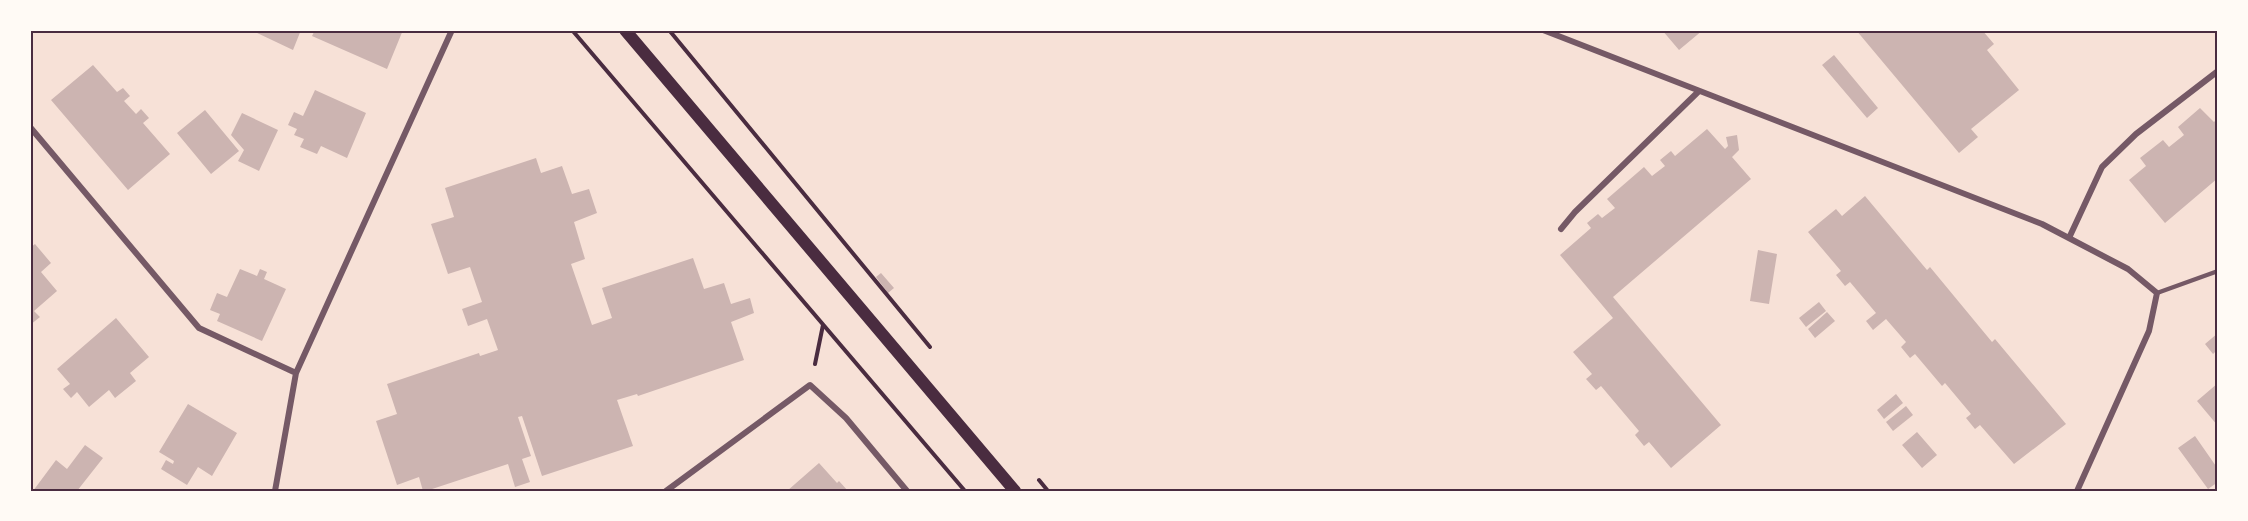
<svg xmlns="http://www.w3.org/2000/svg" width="2248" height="521" font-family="'Fira Sans',sans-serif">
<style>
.building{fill:#ccb4b1}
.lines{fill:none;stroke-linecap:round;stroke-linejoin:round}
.path{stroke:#4a2c40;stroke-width:4}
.service{stroke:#755966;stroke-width:4.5}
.minor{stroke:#755966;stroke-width:6}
.secondary{stroke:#4a2c40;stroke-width:12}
.neatline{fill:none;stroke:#4a2c40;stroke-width:2}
</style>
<rect width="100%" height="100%" fill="#f7e1d7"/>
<path class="building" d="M251,30H301L293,50Z
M315,30H403L387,69L312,36Z
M1662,30H1703L1679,50Z
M1856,30H1982L1994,44L1987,50L2019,90L1971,129L1978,137L1959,153Z
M1834,55L1878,108L1867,118L1822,65Z
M93,65L117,92L123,88L130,96L124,101L136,114L141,109L149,118L143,123L170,154L128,190L51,100Z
M315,90L366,113L347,158L321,146L317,154L300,147L304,139L294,135L297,129L288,125L294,112L303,116Z
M2200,108L2214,122L2218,118V178L2165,223L2129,180L2146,166L2140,158L2163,140L2169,147L2184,135L2178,127Z
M205,110L239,151L211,174L177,133Z
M242,113L278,130L259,171L238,161L244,150L231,135Z
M1707,129L1725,149L1728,146L1726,137L1737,135L1739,150L1732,157L1751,179L1613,297L1721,425L1671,468L1649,442L1644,446L1635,435L1639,431L1601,386L1596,390L1586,379L1592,374L1573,352L1613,318L1560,255L1591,228L1587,223L1598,214L1602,218L1615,208L1607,199L1644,167L1652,176L1665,166L1660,160L1671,151L1675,156Z
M536,158L541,173L562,166L572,194L589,189L597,213L574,222L585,259L571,264L592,325L612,318L602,288L693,258L704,289L724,283L731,304L750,298L754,313L731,322L744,360L638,396L637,394L617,400L633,446L542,476L522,416L518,417L531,456L522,459L530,482L515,487L508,464L426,491H423L419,477L397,485L376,421L397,414L387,384L479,353L480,356L498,350L487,319L468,326L462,309L482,302L470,267L448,274L431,224L454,217L445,188Z
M1865,196L1927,270L1930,267L1992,342L1995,339L2066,424L2014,464L1980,425L1975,429L1966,418L1971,414L1945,383L1942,386L1915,354L1910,358L1901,347L1906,342L1886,319L1873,330L1866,321L1876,313L1850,282L1845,286L1836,275L1841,271L1808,232L1836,209L1842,216Z
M35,244L51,263L41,272L57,291L34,311L40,317L30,325V248Z
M1758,250L1777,254L1769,304L1750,301Z
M240,269L257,276L260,269L267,272L264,279L286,289L262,341L217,321L220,314L210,310L217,293L227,297Z
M881,273L894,288L888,293L876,277Z
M1819,302L1826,311L1806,327L1799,318Z
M1827,312L1835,321L1815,338L1808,329Z
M116,318L149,357L130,373L136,381L115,398L109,390L89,407L77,392L71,398L63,389L70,384L57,369Z
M2218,333V349L2213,354L2205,344Z
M2218,383V426L2197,401Z
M1896,394L1903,403L1884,419L1877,410Z
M188,404L237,433L212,476L198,467L187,485L161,469L166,460L173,464L174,461L159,452Z
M1906,406L1913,415L1893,431L1886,422Z
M1917,432L1937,455L1922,468L1902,445Z
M2195,436L2218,469V482L2208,489L2178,448Z
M85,445L103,458L77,491H33L56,460L67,469Z
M819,463L837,483L839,481L848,491H787Z"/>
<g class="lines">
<path class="path" d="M572,30L965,491
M669,30L930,347
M815,364L823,325
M1039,480L1048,491"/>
<path class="service" d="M2157,293L2218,271"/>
<path class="minor" d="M1543,30L2042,224L2128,269L2157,293L2149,331L2077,491
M30,127L199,328L296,373
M1561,229L1575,212L1699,91
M2069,238L2102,167L2136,134L2218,71
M275,491L296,373L452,30
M666,491L810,385L846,418L907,491"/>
<path class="secondary" d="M625,30L1015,491"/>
</g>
<rect width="2248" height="521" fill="none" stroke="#fffaf5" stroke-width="63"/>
<rect x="32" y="32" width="2184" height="458" class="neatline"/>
</svg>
